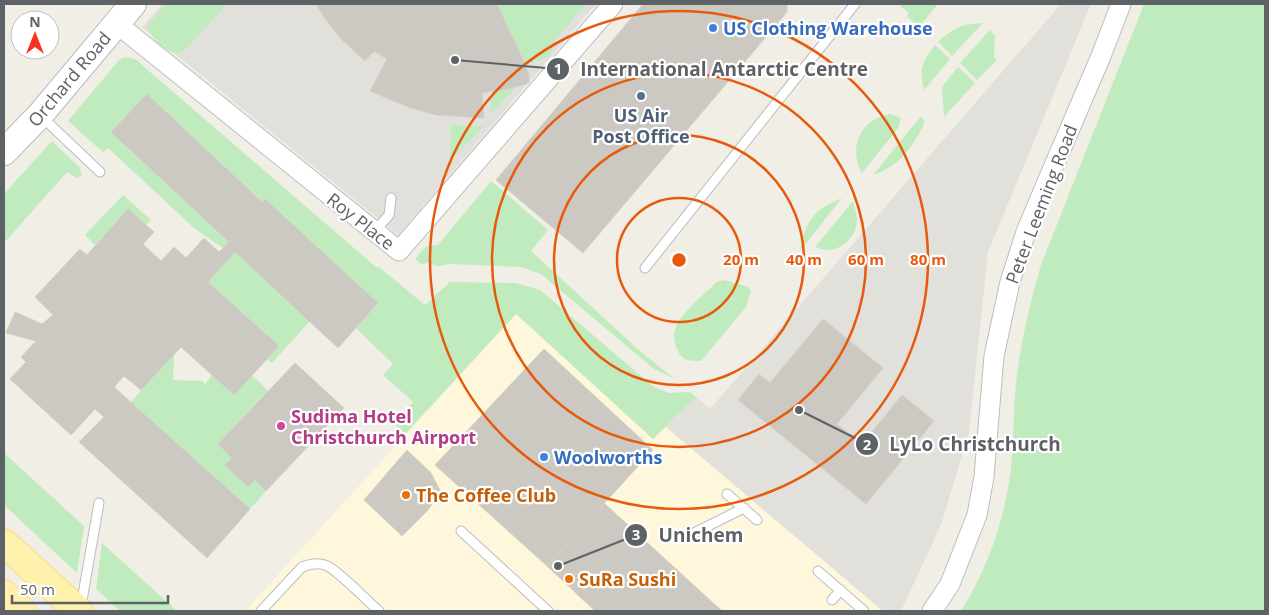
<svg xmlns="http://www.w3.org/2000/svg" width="1269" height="615" font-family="'Open Sans',sans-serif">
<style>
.commercial{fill:#fff7dc}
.industrial{fill:#e2e0da}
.green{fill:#c0ebbf}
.building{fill:#ccc9c2;stroke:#d6d0c3}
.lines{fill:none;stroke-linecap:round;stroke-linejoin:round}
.lane-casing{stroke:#babdc2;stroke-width:11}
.street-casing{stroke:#babdc2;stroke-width:21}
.secondary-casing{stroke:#b9bcc3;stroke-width:28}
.primary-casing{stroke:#ffcd50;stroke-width:29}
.lane{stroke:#fff;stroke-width:9}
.street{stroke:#fff;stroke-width:19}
.secondary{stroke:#fff;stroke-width:26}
.primary{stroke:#fff1ac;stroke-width:28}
.ring{fill:none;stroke:#e8590c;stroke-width:2.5}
.shop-dot{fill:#3f7fe0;stroke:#fff;stroke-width:2}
.service-dot{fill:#5c6f8a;stroke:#fff;stroke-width:2}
.hotel-dot{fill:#d1479c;stroke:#fff;stroke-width:2}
.food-dot{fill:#e8710a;stroke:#fff;stroke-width:2}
.labels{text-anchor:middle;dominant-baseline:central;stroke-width:4.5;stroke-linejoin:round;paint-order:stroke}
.shop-label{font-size:18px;font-weight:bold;fill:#366cbe;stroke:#fff;text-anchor:start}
.street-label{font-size:18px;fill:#5d6267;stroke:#fff}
.service-label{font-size:18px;font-weight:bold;fill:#4e5e75;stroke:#fff}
.hotel-label{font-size:18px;font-weight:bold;fill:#b23c85;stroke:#fff;text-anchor:start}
.food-label{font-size:18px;font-weight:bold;fill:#c56008;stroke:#fff;text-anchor:start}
.centre{fill:#e8590c;stroke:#fff;stroke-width:2.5}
.ring-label{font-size:15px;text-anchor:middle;font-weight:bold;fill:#e8590c;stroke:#fff;stroke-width:4.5;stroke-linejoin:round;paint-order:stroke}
.leader{fill:none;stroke:#5d6267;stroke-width:2}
.callout-dot{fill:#5d6267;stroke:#fff;stroke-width:2}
.mark-label{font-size:15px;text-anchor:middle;font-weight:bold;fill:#fff}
.callout-label{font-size:19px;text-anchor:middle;font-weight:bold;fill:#5d6267;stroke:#fff;stroke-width:4.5;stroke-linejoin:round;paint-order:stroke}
</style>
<rect width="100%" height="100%" fill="#f1eee5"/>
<path class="commercial" d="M516,314L653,439L666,427L883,611H245Z"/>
<path class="industrial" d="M162,4H596L398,235L142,27Z
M1061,4H1091L988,252L969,432L941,525L901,611H883L666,427L696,397L710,409Z"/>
<path class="green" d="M166,4H227L186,49C183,52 180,54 175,53C167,53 148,35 147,26Z
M497,4H586L555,40L549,57L525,64Z
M898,4H938L919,27L907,16L909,13Z
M1144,4H1265V611H961C988,568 1005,519 1011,468C1014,440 1013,412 1016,384C1020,344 1030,303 1041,265Z
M983,23L952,56L938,42C955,27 961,24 983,23Z
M990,30L995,36L994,57L997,60L977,80L960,63Z
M935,45L950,59L924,90C919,68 922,62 935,45Z
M125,57L135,59L376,267H379L425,305L450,282L516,283L540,290L654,387L669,393L690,392L696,397L653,439L516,314L405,434L394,424L413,402L383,375L393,364L356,328L378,303L265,199L262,202L147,94L111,132L229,242L223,248L195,229L108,148L103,152L68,121L120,59Z
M958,67L975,83L944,117L942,87Z
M517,86L491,114V92Z
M891,114L901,118L898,128L862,173C847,147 862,117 891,114Z
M921,116L925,122C912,148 901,165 873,175Z
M451,125L484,126L450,160Z
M52,141L80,168L82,175L77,178L67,172L4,243V194Z
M491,181L548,230L531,251L641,352L675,379L654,369L541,274L521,267L450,264L438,266L428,263L421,264L415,259L426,246L438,245Z
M123,195L151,220L146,225L128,210L95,245L85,235Z
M842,198L803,247L800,249C807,220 813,210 842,198Z
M853,201C854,207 857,213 857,220C857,234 845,248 830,250C825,250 820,249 815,247Z
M235,252L310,321L272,363L267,359L279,346L208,282Z
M725,280L748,287L751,291L746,307L701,361C691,361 682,361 678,351C676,347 674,341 674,336C674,318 704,294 717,282Z
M174,354L173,380L202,381L205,384L212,375H252L268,391L218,444L232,458L225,465L248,487L255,480L266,491L250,509L131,402Z
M4,453L84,526L77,573L4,505Z
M102,543L177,611H120L96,589Z"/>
<path class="building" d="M316,4H497L525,64L529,75V83L508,89L482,93L484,118L436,115L408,107L370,91L387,59L374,51L365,61L340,38L324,17Z
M643,4H787V12L583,253L496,180Z
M147,94L262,202L265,199L378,303L338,348L235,252L208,282L279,346L234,395L181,347L141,390L124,376L114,387L250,509L207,558L79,442L104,417L95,409L71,435L10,379L26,362L21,357L36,341L6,333L15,312L42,324L53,315L35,297L80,249L87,255L128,209L154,232L143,244L161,261L174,247L186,258L204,238L219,252L229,242L111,132Z
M823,319L883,368L837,424L862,444L902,395L934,421L866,504L738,400L759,374L770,383Z
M544,349L653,450L547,566L435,465Z
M295,363L344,408L266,491L255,480L248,487L225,465L232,458L218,444Z
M407,450L431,473L440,490V494L427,511L402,536L364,500Z
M604,503L722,611H595L547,566Z"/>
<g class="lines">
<defs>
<path id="lane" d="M42,117L100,172
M374,232L389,215L391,198
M645,268L855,4
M727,494L757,520
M461,531L548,611
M688,536L744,508
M818,571L864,611
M832,600L841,590
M81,606L99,503
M261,611L302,567C309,564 316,562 325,565C337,569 367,601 379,611"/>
<path id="street" d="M116,23L399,251L613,4
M932,611L950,584L977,515L984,477L994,356L1010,282L1026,232L1047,182L1101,56L1121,4"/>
<path id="secondary" d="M4,152L40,115L133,4"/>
<path id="primary" d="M4,543L79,611
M4,594L22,611"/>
</defs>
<use href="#lane" class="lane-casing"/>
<use href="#street" class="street-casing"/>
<use href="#secondary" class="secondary-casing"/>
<use href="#primary" class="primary-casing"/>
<use href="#lane" class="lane"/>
<use href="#street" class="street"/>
<use href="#secondary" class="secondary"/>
<use href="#primary" class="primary"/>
</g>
<g class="ring">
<circle cx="679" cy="260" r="62"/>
<circle cx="679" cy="260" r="125"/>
<circle cx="679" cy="260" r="187"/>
<circle cx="679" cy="260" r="249"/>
</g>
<g class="shop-dot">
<circle cx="713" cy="28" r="5"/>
<circle cx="544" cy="457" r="5"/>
</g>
<circle class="service-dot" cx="641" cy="96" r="5"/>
<circle class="hotel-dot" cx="281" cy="426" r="5"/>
<g class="food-dot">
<circle cx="406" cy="495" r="5"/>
<circle cx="569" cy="579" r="5"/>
</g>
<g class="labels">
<g class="shop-label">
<text x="723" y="28">US Clothing Warehouse</text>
<text x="554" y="457">Woolworths</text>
</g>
<g class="street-label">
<text transform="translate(69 79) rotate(-50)">Orchard Road</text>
<text transform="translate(1041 204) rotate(-69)">Peter Leeming Road</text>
<text transform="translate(361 221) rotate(38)">Roy Place</text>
</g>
<g class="service-label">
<text x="641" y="115">US Air<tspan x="641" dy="21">Post Office</tspan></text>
</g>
<g class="hotel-label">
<text x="291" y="416">Sudima Hotel<tspan x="291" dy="21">Christchurch Airport</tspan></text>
</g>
<g class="food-label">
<text x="416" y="495">The Coffee Club</text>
<text x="579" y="579">SuRa Sushi</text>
</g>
</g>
<circle cx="679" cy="260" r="8" class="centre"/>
<g class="ring-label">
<text x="741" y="265">20 m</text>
<text x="804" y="265">40 m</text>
<text x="866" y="265">60 m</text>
<text x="928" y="265">80 m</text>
</g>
<path class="leader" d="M455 60L558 69M799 410L867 444M558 566L636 535"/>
<g class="callout-dot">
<circle cx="455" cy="60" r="5"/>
<circle cx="799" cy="410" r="5"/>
<circle cx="558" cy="566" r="5"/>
<circle cx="558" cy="69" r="12"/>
<circle cx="867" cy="444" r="12"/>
<circle cx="636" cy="535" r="12"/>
</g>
<g class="mark-label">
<text x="558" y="74">1</text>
<text x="867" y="450">2</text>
<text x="636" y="540">3</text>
</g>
<g class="callout-label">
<text x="724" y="76">International Antarctic Centre</text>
<text x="975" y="451">LyLo Christchurch</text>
<text x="701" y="542">Unichem</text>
</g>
<rect width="1269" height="615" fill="none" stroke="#5d6267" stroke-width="10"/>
<g transform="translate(35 35)"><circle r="24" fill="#ffffff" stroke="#bec0c2"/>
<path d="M0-4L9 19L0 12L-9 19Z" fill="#fc3020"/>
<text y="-8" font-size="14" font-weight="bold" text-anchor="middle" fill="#5d6267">N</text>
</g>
<path d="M12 595v8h156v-8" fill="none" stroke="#5d6267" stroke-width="2.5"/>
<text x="20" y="595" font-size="15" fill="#5d6267" stroke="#ffffff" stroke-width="4" paint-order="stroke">50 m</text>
</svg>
